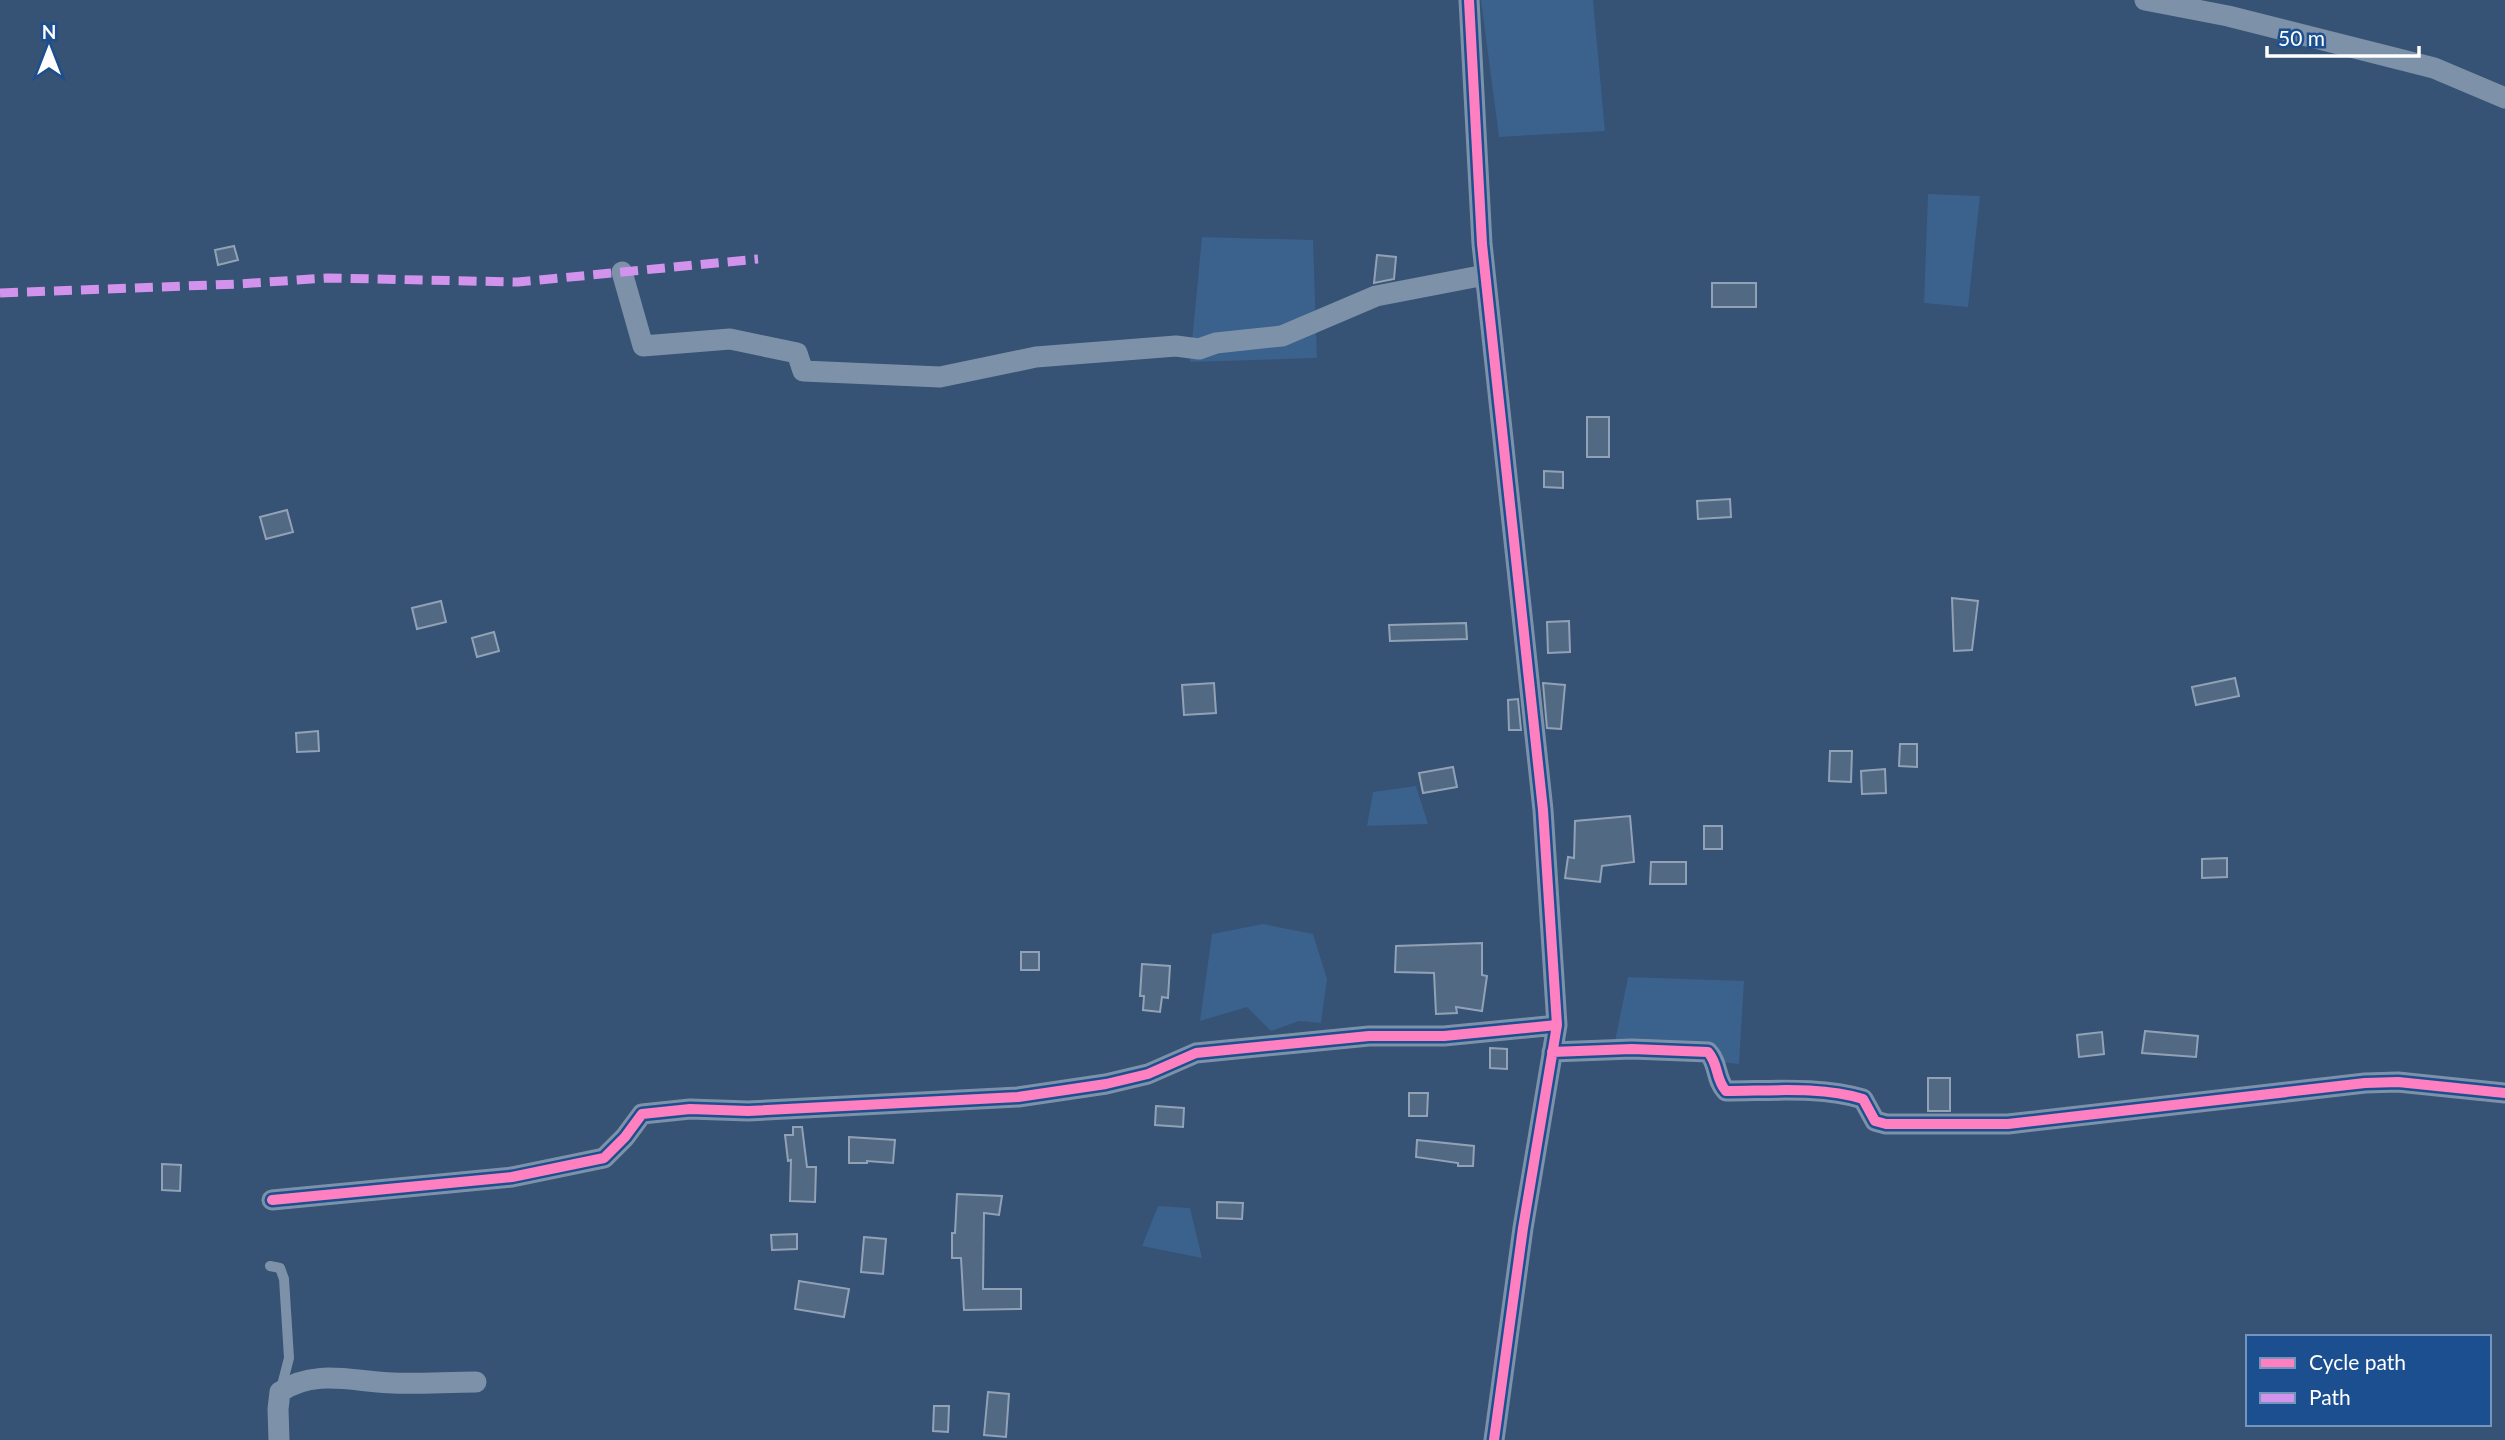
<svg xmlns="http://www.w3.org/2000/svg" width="2505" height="1440" font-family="Lato,sans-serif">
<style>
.water{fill:#3b618d}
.building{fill:#526984;stroke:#92a2b6;stroke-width:2}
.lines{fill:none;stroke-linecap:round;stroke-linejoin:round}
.service{stroke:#7d92a8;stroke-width:10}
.minor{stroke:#7d92a8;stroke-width:21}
.quiet{stroke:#d193ec;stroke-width:9;stroke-dasharray:18 9;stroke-linecap:butt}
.cycleway-casing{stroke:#1b4f8f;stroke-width:15}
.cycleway{stroke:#ff80c0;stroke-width:10}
</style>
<rect width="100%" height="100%" fill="#365274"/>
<path class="water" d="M1481,0H1593L1605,131L1499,137Z
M1928,194L1980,196L1968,307L1924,303Z
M1202,237L1313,240L1317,358L1190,362Z
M1416,786L1428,824L1367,826L1373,792Z
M1263,924L1313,934L1327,979L1321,1023L1299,1021L1271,1031L1247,1007L1200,1021L1212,934Z
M1628,977L1744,981L1739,1064L1613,1051Z
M1158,1206L1190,1208L1202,1258L1142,1246Z"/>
<path class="building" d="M234,246L238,260L218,265L215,250Z
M1377,255L1396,257L1394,279L1374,283Z
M1712,283H1756V307H1712Z
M1587,417H1609V457H1587Z
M1544,471L1563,472V488L1544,487Z
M1730,499L1731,517L1698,519L1697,501Z
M287,510L293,532L266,539L260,517Z
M1952,598L1978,601L1972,650L1954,651Z
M441,601L446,622L417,629L412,608Z
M1569,621L1570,652L1548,653L1547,622Z
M1466,623L1467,639L1390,641L1389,625Z
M494,632L499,651L477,657L472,638Z
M2235,678L2239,696L2196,705L2192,687Z
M1214,683L1216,713L1184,715L1182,685Z
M1543,683L1565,685L1561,729L1547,728Z
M1518,699L1521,730H1509L1508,700Z
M318,731L319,751L297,752L296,733Z
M1900,744H1917V767L1899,766Z
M1830,751H1852L1851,782L1829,781Z
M1453,767L1457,787L1423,793L1419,773Z
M1885,769L1886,793L1862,794L1861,771Z
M1630,816L1634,862L1602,866L1600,882L1565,878L1568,857L1574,858L1575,821Z
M1704,826H1722V849H1704Z
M2227,858V877L2202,878V859Z
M1651,862H1686V884H1650Z
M1482,943V975L1487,976L1482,1011L1456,1007L1457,1013L1436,1014L1434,973L1395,972L1396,946Z
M1021,952H1039V970H1021Z
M1142,964L1170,966L1168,998L1162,997L1160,1012L1143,1010L1144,996H1140Z
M2145,1031L2198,1036L2196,1057L2142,1053Z
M2102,1032L2104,1054L2079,1057L2077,1035Z
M1490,1048L1507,1049V1069L1490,1068Z
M1928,1078H1950V1111H1928Z
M1409,1093H1428L1427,1116H1409Z
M1156,1106L1184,1108L1183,1127L1155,1125Z
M793,1127H802L807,1167H816L815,1202L790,1201L791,1160L788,1161L785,1135H793Z
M849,1137L895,1140L893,1163L867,1161V1163H849Z
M1417,1140L1474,1146L1473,1166H1458V1163L1416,1157Z
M162,1164L181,1165L180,1191L162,1190Z
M957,1194L1002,1196L999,1215L984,1213L983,1289H1021V1309L964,1310L961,1258H952V1233H955Z
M1217,1202L1243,1203L1242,1219L1217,1218Z
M797,1234V1249L772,1250L771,1235Z
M864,1237L886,1239L883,1274L861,1272Z
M799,1281L849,1289L844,1317L795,1309Z
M988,1392L1009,1394L1006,1437L984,1435Z
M934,1406H949L948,1432L933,1431Z"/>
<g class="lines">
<path class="service" d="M270,1266L280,1268L284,1279L289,1358L281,1389"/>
<path class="minor" d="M1469,0L1482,244L1543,810L1557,1025L1523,1228L1494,1440
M2145,0L2228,16L2434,68L2505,98
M622,272L643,346L730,339L797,353L803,371L940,377L1036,357L1176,346L1199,349L1216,343L1282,336L1376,296L1485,275
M1552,1052L1632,1049L1708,1052C1719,1064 1715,1079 1726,1091C1770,1091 1820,1086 1863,1099L1875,1121L1886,1124H2008L2365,1083L2398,1082L2505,1093
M272,1200L512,1177L604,1158L625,1137L642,1114L690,1109L748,1111L1018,1097L1106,1084L1148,1074L1196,1053L1369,1036H1444L1557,1025
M279,1440L278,1409L280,1392C315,1368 354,1382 393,1383C420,1384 448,1382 476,1382"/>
<path class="quiet" d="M0,293L238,284L327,278L518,282L758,259"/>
<defs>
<path id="cycleway" d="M1469,0L1482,244L1543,810L1557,1025L1523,1228L1494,1440
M1552,1052L1632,1049L1708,1052C1719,1064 1715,1079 1726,1091C1770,1091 1820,1086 1863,1099L1875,1121L1886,1124H2008L2365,1083L2398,1082L2505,1093
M272,1200L512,1177L604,1158L625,1137L642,1114L690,1109L748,1111L1018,1097L1106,1084L1148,1074L1196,1053L1369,1036H1444L1557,1025"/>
</defs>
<use href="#cycleway" class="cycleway-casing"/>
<use href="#cycleway" class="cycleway"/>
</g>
<rect x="2246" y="1335" width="245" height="91" fill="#1b4f8f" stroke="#7695bc" stroke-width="2"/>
<rect x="2260" y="1358" width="35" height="10" fill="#ff80c0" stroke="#7695bc" stroke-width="2"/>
<text x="2309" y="1370" font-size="21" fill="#ffffff">Cycle path</text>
<rect x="2260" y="1393" width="35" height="10" fill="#d193ec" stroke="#7695bc" stroke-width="2"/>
<text x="2309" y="1405" font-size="21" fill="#ffffff">Path</text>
<g transform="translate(49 49)" stroke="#1b4f8f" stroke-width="5" paint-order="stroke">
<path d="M0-5L12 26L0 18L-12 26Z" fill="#ffffff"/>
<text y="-10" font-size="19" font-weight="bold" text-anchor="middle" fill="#ffffff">N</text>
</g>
<path d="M2267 46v10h152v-10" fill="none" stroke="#ffffff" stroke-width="3.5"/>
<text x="2278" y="46" font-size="21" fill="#ffffff" stroke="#1b4f8f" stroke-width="5" paint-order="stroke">50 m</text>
</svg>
